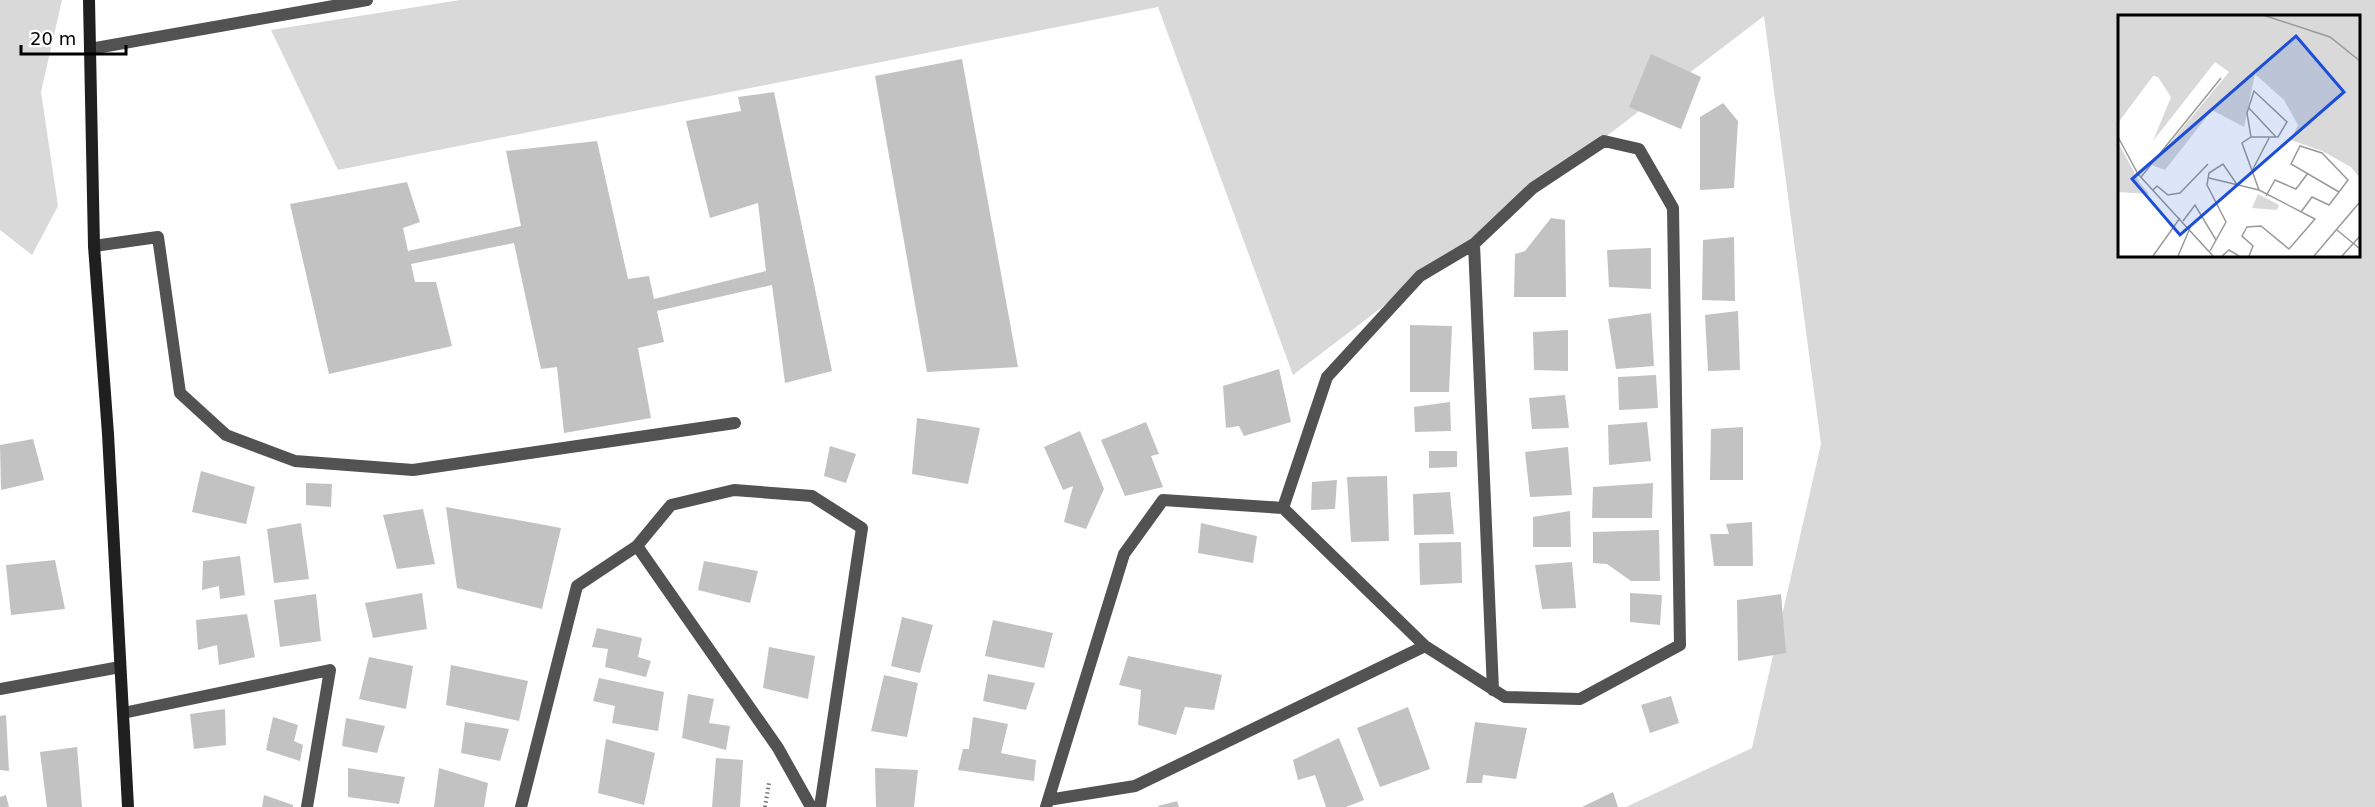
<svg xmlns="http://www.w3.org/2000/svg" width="2375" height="807" font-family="'DejaVu Sans',sans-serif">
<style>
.green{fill:#d9d9d9;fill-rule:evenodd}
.building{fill:#c2c2c2}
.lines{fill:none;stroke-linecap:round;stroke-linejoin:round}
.path{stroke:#747474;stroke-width:4;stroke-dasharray:1.5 3;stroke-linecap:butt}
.lane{stroke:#525252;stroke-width:12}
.street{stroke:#525252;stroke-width:12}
.secondary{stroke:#1f1f1f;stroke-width:12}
.inset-road{fill:none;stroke:#999;stroke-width:1.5}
.view{fill:#1d4ed8;fill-opacity:0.15;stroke:#1d4ed8;stroke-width:3}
.inset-edge{fill:none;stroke:#000;stroke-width:3}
</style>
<rect width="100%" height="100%" fill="#fff"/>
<path class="green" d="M0,0H62L41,92L58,206L32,255L0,230Z
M460,0H2375V807H1626L1752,748L1821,444L1764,16L1293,375L1158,7L338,170L271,30ZM2120,16H2358V255H2120Z"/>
<path class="building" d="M1651,54L1701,77L1681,129L1629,107Z
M962,59L1018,367L927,372L875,76Z
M774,92L832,371L785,383L772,285L657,311L664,342L638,348L651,418L564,433L557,367L541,369L514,243L411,264L415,282H436L452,346L329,374L290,204L407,182L420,222L403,228L408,251L521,226L506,151L597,141L628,279L649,276L654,299L766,271L758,203L710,218L686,121L741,111L738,97Z
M1723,103L1738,121L1734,188L1700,190V117Z
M1551,218L1565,220L1566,297H1514L1515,254L1525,251Z
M1734,237L1735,301L1702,300L1703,240Z
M1651,248V289L1609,287L1607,250Z
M1738,311L1740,370L1708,371L1705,315Z
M1651,313L1654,366L1616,369L1608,319Z
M1410,325L1452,326L1449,392H1410Z
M1568,330V371L1534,370L1533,332Z
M1279,369L1291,422L1244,436L1239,426L1226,428L1223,386Z
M1656,375L1658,408L1619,410L1618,377Z
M1565,395L1569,428L1532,429L1529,398Z
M1450,402L1451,431L1415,432L1414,407Z
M917,418L980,428L968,484L912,474Z
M1146,422L1159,454L1151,456L1163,487L1125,496L1101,440Z
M1647,422L1651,461L1609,465L1608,425Z
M1743,427V480H1710L1711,429Z
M1080,431L1104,489L1086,529L1064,522L1073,486L1063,490L1044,447Z
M33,439L44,480L1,490L0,445Z
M830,446L856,454L846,483L824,476Z
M1568,447L1572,495L1530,497L1525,452Z
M1429,451H1457V467L1429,468Z
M201,471L255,487L246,524L192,512Z
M1387,476L1389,541L1351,542L1347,477Z
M1337,480L1335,509L1311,510L1312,482Z
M306,483L332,484L331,507L306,505Z
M1653,483L1652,518H1592L1593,487Z
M1450,492L1454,534L1414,535L1413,494Z
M446,507L561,528L542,609L457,588Z
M423,509L435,564L397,569L383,515Z
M1570,511L1571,547H1533V517Z
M1752,522L1753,566H1714L1710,534H1729L1726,524Z
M301,523L309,579L274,583L267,529Z
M1201,523L1257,536L1253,563L1198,553Z
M1659,530L1660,581H1631L1607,564L1593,563V532Z
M1461,542L1462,583L1420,585L1419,543Z
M240,556L245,595L220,599L219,586L202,590L203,561Z
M55,560L65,609L11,615L6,565Z
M704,561L758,571L750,603L698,590Z
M1572,562L1576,608L1542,609L1535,565Z
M422,593L427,629L373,638L365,603Z
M1630,593L1662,595L1660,625L1630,622Z
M316,594L321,641L280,647L274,600Z
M1781,594L1786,653L1738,661L1737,600Z
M247,614L255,657L219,665L217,645L198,650L196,620Z
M902,617L933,625L920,673L891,666Z
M993,620L1053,633L1044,668L985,656Z
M597,628L642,638L638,657L651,661L646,677L605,667L608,649L592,647Z
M769,647L815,656L808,699L763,688Z
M1128,656L1222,675L1214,710L1185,707L1176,735L1138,725L1141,690L1119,685Z
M369,657L413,666L406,709L359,699Z
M451,665L528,681L519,721L446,705Z
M988,674L1035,683L1026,710L983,701Z
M884,675L918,683L907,737L871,731Z
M599,678L664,692L658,731L612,723L615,706L593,701Z
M688,694L714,699L709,723L730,726L726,750L682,738Z
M1671,696L1679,723L1650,733L1641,705Z
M1408,707L1430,769L1380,787L1357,728Z
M225,709L226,745L194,749L190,714Z
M6,715L9,771L0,770V716Z
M273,717L298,725L294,741L303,745L300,761L266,750Z
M973,717L1008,724L1001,753L1036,760L1034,781L958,770L963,749H969Z
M346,718L385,726L377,753L342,746Z
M465,722L509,729L500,761L461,753Z
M1475,722L1527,728L1516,779L1483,775L1482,783H1466Z
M1339,738L1364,800L1346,807H1326L1315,775L1298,780L1293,760Z
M606,739L655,753L644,805L598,793Z
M77,747L82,807H47L40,752Z
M716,758L743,760L740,807H712Z
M348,768L405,777L399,804L348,797Z
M439,768L488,783L484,807H434Z
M875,768L918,770L914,807H876Z
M1613,792L1618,807H1582Z
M6,795L9,807H0V797Z
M264,795L293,805V807H262Z
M1177,801L1179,807H1158V806Z"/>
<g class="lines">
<path class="path" d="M765,807L769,783"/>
<path class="lane" d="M90,49L367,0"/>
<path class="street" d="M1474,244L1493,690
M94,246L158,237L180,393L226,435L295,461L413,470L735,423
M637,546L778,748L811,807
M0,689L120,667
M123,713L330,670L307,807
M1048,800L1135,786L1425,646
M521,807L577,586L637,546L671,505L734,490L812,496L862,528L820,807
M1046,807L1124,554L1163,500L1283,508L1425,646L1505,697L1580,699L1680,645L1673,208L1639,149L1604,141L1533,188L1474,244L1420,276L1327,377L1283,508"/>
<path class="secondary" d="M89,0L94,246L108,434L128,807"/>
</g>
<g transform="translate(2118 15)">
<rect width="242" height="242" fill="#fff"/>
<path d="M0,0H241V162L233,152L204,136L173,125L180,110L166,85L137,59L126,112L94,95L47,155L34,150L111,57L97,47L35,126L53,82L40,62L35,61L0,108ZM0,127L22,168L31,179L0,177ZM140,179L161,190L159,195L134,193Z" fill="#d9d9d9"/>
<path class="inset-road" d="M145,0L212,22L242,46M130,92L158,122M0,122L20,159L95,241M133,122L129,98L136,76L169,107L160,122H133L124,128L141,175M134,156L151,123M23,162L103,63M91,163L141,175L197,204L171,234L143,211L129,212L124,221L135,231L131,241M35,175L39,171L50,180L62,178L90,149M148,181L157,165L178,174L190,158M183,197L194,182L211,190L221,177L230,165L204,138L182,131L173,149L221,177M65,206L77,190L98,225M219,215L242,234M92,236L108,207L89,170L91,158L105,149L120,171M35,241L62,203M60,241L72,213M104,241L111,235L121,241M196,241L241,188M224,241L242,221"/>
<path class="view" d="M178,21L226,77L62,220L14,164Z"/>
<rect width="242" height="242" class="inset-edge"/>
</g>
<path d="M21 45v9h105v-9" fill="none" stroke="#000000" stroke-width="3"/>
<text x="30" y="45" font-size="18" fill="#000000" stroke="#ffffff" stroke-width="4.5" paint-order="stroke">20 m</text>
</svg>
